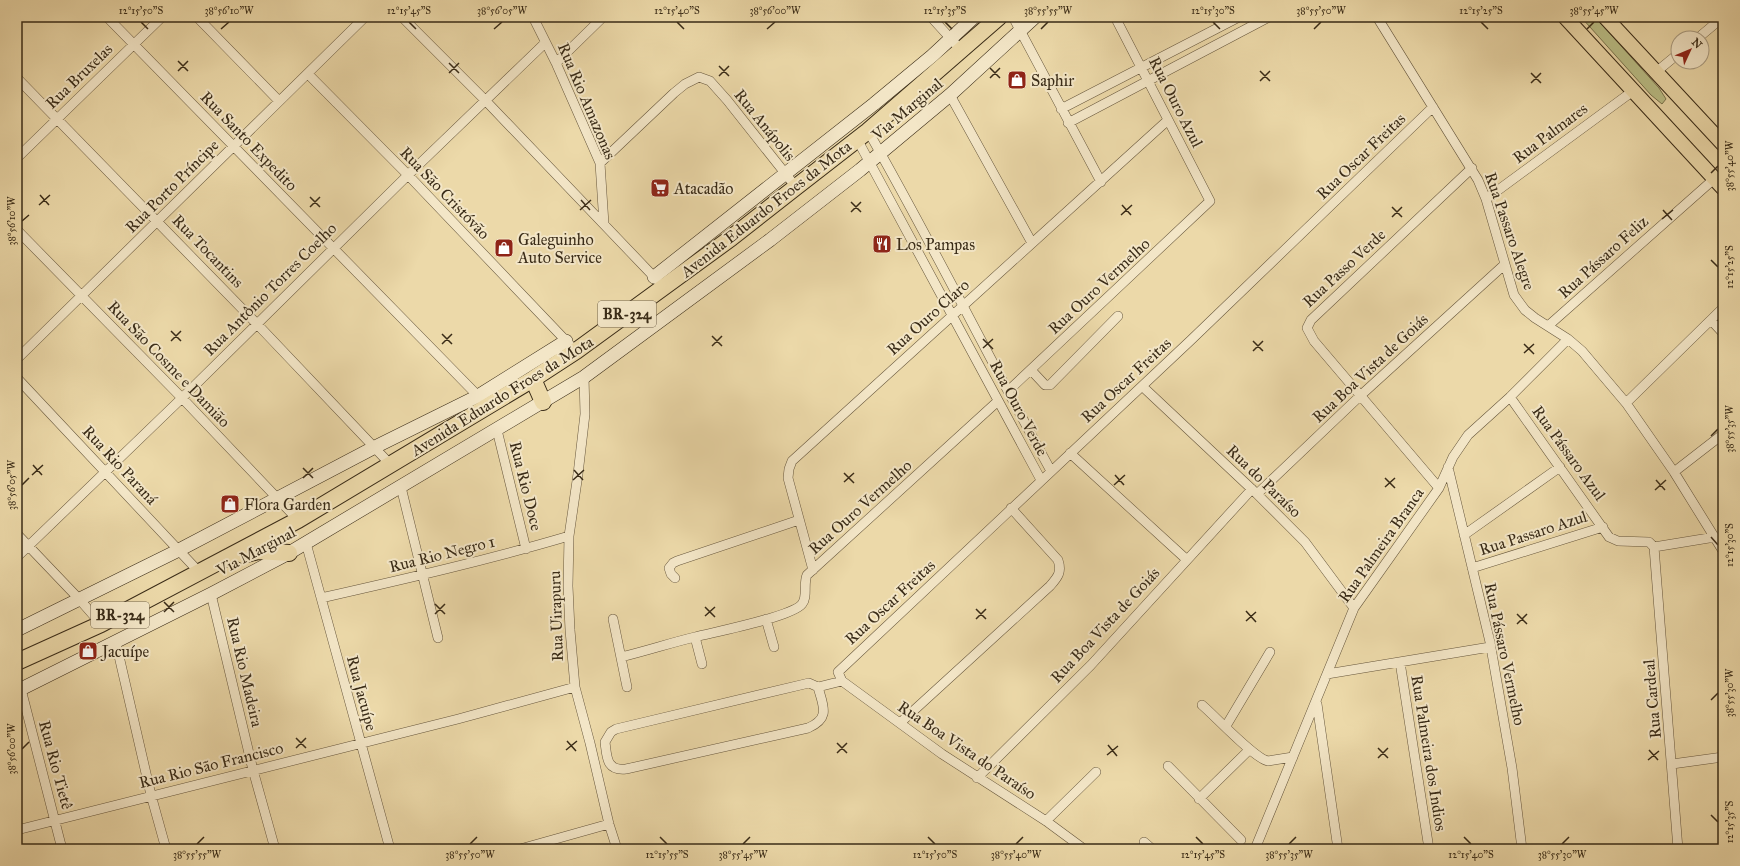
<svg xmlns="http://www.w3.org/2000/svg" width="1740" height="866" font-family="'IM FELL Great Primer',serif">
<style>
.green{fill:#babe86;stroke:#7a744e}
.lines{fill:none;stroke-linecap:round;stroke-linejoin:round}
.street-casing{stroke:#66563c;stroke-width:10}
.secondary-casing{stroke:#392b17;stroke-width:14}
.primary-casing{stroke:#392b17;stroke-width:16}
.highway-casing{stroke:#392b17;stroke-width:18}
.street{stroke:#f3e6c7;stroke-width:9}
.secondary{stroke:#f3e6c7;stroke-width:13}
.primary{stroke:#ecd9a9;stroke-width:14}
.highway{stroke:#ecd9a9;stroke-width:16}
.ticks{fill:none;stroke:#392b17;stroke-width:1.5}
.labels{text-anchor:middle;dominant-baseline:central;stroke-width:4;stroke-linejoin:round;paint-order:stroke}
.shield{fill:#f3e6c7;stroke:#71634c;stroke-width:1}
.shield-label{font-size:15px;font-weight:bold;fill:#392b17}
.street-label{font-size:16px;fill:#392b17;stroke:#f3e6c7}
.poi-label{font-size:16px;fill:#392b17;stroke:#f3e6c7;text-anchor:start}
.neatline{fill:none;stroke:#392b17;stroke-width:1.5}
.ticks-label{font-size:10px;text-anchor:middle;fill:#392b17}
</style>
<rect width="100%" height="100%" fill="#ecd9a9"/>
<filter id="stains"><feTurbulence type="fractalNoise" baseFrequency=".005" numOctaves="4"/><feColorMatrix values="0 0 0 0 .2 0 0 0 0 .09 0 0 0 0 .02 0 0 0 .5 -.17"/></filter>
<radialGradient id="worn" r=".72"><stop offset=".6" stop-color="#630" stop-opacity="0"/><stop offset="1" stop-color="#630" stop-opacity=".3"/></radialGradient>
<path class="green" d="M1581,17H1595L1659,88L1666,99L1662,104L1651,95Z"/>
<g class="lines">
<defs>
<path id="street" d="M107,17L481,399
M197,17L279,101
M402,17L485,100L657,280
M533,17L556,63L600,163L604,224
M931,17L962,51
M1013,17L1101,182
M1217,17L1221,26
M1377,17L1478,180L1486,199L1514,295L1525,310L1535,318L1568,339L1582,351L1626,403L1674,472L1723,551
M1698,38L1723,17
M556,63L603,17
M1656,72L1678,54
M308,74L408,175L570,345
M17,78L257,324L391,465
M950,95L1032,243
M1061,109L1239,17
M1068,123L1269,17
M868,131C932,243 989,358 1051,471
M857,139L1041,480
M17,158L162,17
M600,163L674,93L685,84L699,77L710,81L727,100L796,187
M1486,199L1633,91
M17,230L182,398L298,520
M1711,320L1723,333
M1548,326L1714,179
M17,359L365,17
M1031,370L1045,385H1050L1118,316
M584,377L585,414L578,474L569,536L568,586L570,630L575,687L590,743L609,824L617,849
M17,378L200,573
M1142,386L1257,494L1305,542L1354,608
M1008,391L1210,201L1115,17
M1510,397L1609,537L1618,541L1649,542L1654,547
M1626,403L1723,308
M497,430L526,549
M1070,453L1186,559
M1448,467L1490,642L1512,768L1522,849
M1674,472L1723,434
M401,487L438,638
M1439,488L1314,341L1307,328L1311,320L1472,168
M1257,494L1360,396L1504,265
M17,534L80,600L101,624
M1464,535L1560,467
M306,543L390,849
M1654,547L1678,849
M1654,547L1715,537
M17,557L182,398L408,175L545,43
M1472,568L1603,527
M813,570L788,478L789,469L792,461L1168,120
M675,578L671,574L669,568L673,563L677,561L799,520
M211,594L253,770L275,849
M321,598C405,579 488,560 569,536
M613,619L627,687
M766,619L774,647
M695,637L702,664
M116,643L151,795L166,849
M621,657C646,651 670,643 695,637C714,632 792,617 802,604C808,597 803,584 807,575L998,401
M1400,662L1429,849
M1327,674L1490,647
M809,683L818,687C823,706 831,718 808,728L626,769C606,771 607,757 605,742L611,732L616,729Z
M818,687L842,681
M21,689L62,849
M1317,704L1338,849
M1202,705C1215,716 1255,759 1268,761L1293,757
M900,723L1050,586C1058,577 1062,572 1058,560L1011,508
M1226,726L1270,652
M1672,764L1723,757
M1168,766L1241,840
M977,778L1091,665L1252,489
M1199,799L1249,750
M1046,821L1096,772
M17,830L458,719L575,687
M1144,842L1152,849
M520,849L609,824
M1084,849L1046,821L942,754L842,681L838,672L1191,340L1433,107
M1255,849L1354,608L1439,488L1453,457L1468,435L1510,397L1568,339"/>
<path id="secondary" d="M654,277L874,104L932,56L974,17
M17,630L179,550L375,447L478,396L566,341
M17,691L211,594L289,553L584,377L770,240L860,170L950,95L1035,17"/>
<path id="primary" d="M1565,17L1723,188
M1605,17L1723,144"/>
<path id="highway" d="M533,379L543,402
M243,555L258,551L289,553
M17,662L101,624L298,520L533,379L576,351L731,238L796,187L868,131L999,17"/>
</defs>
<use href="#street" class="street-casing"/>
<use href="#secondary" class="secondary-casing"/>
<use href="#primary" class="primary-casing"/>
<use href="#highway" class="highway-casing"/>
<use href="#street" class="street"/>
<use href="#secondary" class="secondary"/>
<use href="#primary" class="primary"/>
<use href="#highway" class="highway"/>
</g>
<path class="ticks" d="M141,22L148,29M409,22L416,29M677,22L684,29M945,22L952,29M1213,22L1220,29M1481,22L1488,29M221,29L229,22M494,29L502,22M767,29L775,22M1041,29L1048,22M1314,29L1321,22M1587,29L1594,22M178,61L188,71M449,63L459,73M719,66L729,76M990,68L1000,78M178,71L188,61M1260,71L1270,81M449,73L459,63M1531,73L1541,83M719,76L729,66M990,78L1000,68M1260,81L1270,71M1531,83L1541,73M1711,173L1718,166M40,195L49,205M310,197L320,207M581,200L590,210M851,202L861,212M39,205L50,195M1122,205L1131,215M310,207L320,197M1392,207L1402,217M580,210L591,200M1663,210L1672,220M851,212L861,202M1121,215L1132,205M1392,217L1402,207M1662,219L1673,210M22,221L29,215M1711,260L1718,267M171,331L181,341M442,334L452,344M712,336L722,346M983,339L993,349M171,341L181,331M1253,341L1263,351M442,344L452,334M1524,344L1534,354M712,346L722,336M983,348L993,339M1253,351L1263,341M1524,353L1534,344M1711,436L1718,429M33,465L42,475M303,468L313,478M574,470L583,480M844,473L854,483M32,475L43,465M1115,475L1124,485M303,478L313,468M1385,478L1395,488M573,480L584,470M1656,480L1665,490M844,482L854,473M22,485L29,478M1114,485L1125,475M1385,487L1395,478M1655,490L1666,480M1711,537L1718,545M164,602L174,612M435,604L445,614M705,607L715,617M976,609L986,619M1246,611L1256,622M164,612L174,602M435,614L445,604M1517,614L1527,624M705,616L715,607M976,619L986,609M1246,621L1256,612M1517,624L1527,614M1711,700L1718,693M296,738L306,748M567,741L576,751M837,743L847,753M1108,745L1117,756M296,748L306,738M1378,748L1388,758M22,749L29,742M566,750L577,741M1649,750L1658,760M837,753L847,743M1107,755L1118,746M1378,758L1388,748M1648,760L1659,751M1711,815L1718,822M660,837L667,844M928,837L935,844M1196,837L1203,844M1464,837L1471,844M197,844L204,837M470,844L477,837M743,844L750,837M1016,844L1023,837M1289,844L1296,837M1562,844L1569,837"/>
<defs>
<symbol id="shop-square" viewBox="-11 -11 22 22"><rect x="-9" y="-9" width="18" height="18" rx="4" fill="#8f2418" stroke="#f3e6c7"/><path d="M-5-2.5h2.3a2.7 3.5 0 0 1 5.4 0H5L5.5 6h-11ZM-1.5-2.5h3a1.5 2.3 0 0 0-3 0Z" fill="#fff"/></symbol>
<symbol id="supermarket-square" viewBox="-11 -11 22 22"><rect x="-9" y="-9" width="18" height="18" rx="4" fill="#8f2418" stroke="#f3e6c7"/><path d="M-6-5.5h2.5l.6 2H6L4.5 2H-2.5L-4.4-4H-6ZM-1.5 3.2a1.3 1.3 0 1 0 .1 0ZM3 3.2a1.3 1.3 0 1 0 .1 0Z" fill="#fff"/></symbol>
<symbol id="restaurant-square" viewBox="-11 -11 22 22"><rect x="-9" y="-9" width="18" height="18" rx="4" fill="#8f2418" stroke="#f3e6c7"/><path d="M-5-6h1v4h1v-4h1v4h1v-4h1v5L-1.5 .5V6h-2V.5L-5-1ZM5-6V6H3V1.5H1.5Q1.5-4 5-6Z" fill="#fff"/></symbol>
</defs>
<g fill-rule="evenodd">
<use href="#shop-square" x="1006" y="69" width="22" height="22"/>
<use href="#supermarket-square" x="649" y="177" width="22" height="22"/>
<use href="#restaurant-square" x="871" y="233" width="22" height="22"/>
<use href="#shop-square" x="493" y="237" width="22" height="22"/>
<use href="#shop-square" x="219" y="493" width="22" height="22"/>
<use href="#shop-square" x="77" y="640" width="22" height="22"/>
</g>
<g class="labels">
<g class="shield">
<rect x="598" y="301" width="58" height="26" rx="3"/>
<rect x="91" y="602" width="58" height="26" rx="3"/>
</g>
<g class="shield-label">
<text x="627" y="314">BR-324</text>
<text x="120" y="615">BR-324</text>
</g>
<g class="street-label">
<text transform="translate(79 76) rotate(-44)">Rua Bruxelas</text>
<text transform="translate(587 101) rotate(67)">Rua Rio Amazonas</text>
<text transform="translate(1176 102) rotate(63)">Rua Ouro Azul</text>
<text transform="translate(907 109) rotate(-40)">Via Marginal</text>
<text transform="translate(765 125) rotate(51)">Rua Anápolis</text>
<text transform="translate(1550 133) rotate(-37)">Rua Palmares</text>
<text transform="translate(249 141) rotate(46)">Rua Santo Expedito</text>
<text transform="translate(1361 156) rotate(-44)">Rua Oscar Freitas</text>
<text transform="translate(172 186) rotate(-45)">Rua Porto Príncipe</text>
<text transform="translate(445 193) rotate(46)">Rua São Cristóvão</text>
<text transform="translate(766 209) rotate(-38)">Avenida Eduardo Froes da Mota</text>
<text transform="translate(1510 231) rotate(71)">Rua Passaro Alegre</text>
<text transform="translate(208 251) rotate(46)">Rua Tocantins</text>
<text transform="translate(1603 257) rotate(-42)">Rua Pássaro Feliz</text>
<text transform="translate(1344 268) rotate(-43)">Rua Passo Verde</text>
<text transform="translate(1099 286) rotate(-43)">Rua Ouro Vermelho</text>
<text transform="translate(270 289) rotate(-45)">Rua Antônio Torres Coelho</text>
<text transform="translate(928 317) rotate(-42)">Rua Ouro Claro</text>
<text transform="translate(169 364) rotate(46)">Rua São Cosme e Damião</text>
<text transform="translate(1370 368) rotate(-43)">Rua Boa Vista de Goiás</text>
<text transform="translate(1126 380) rotate(-43)">Rua Oscar Freitas</text>
<text transform="translate(502 396) rotate(-32)">Avenida Eduardo Froes da Mota</text>
<text transform="translate(1019 408) rotate(62)">Rua Ouro Verde</text>
<text transform="translate(1569 453) rotate(54)">Rua Pássaro Azul</text>
<text transform="translate(120 465) rotate(47)">Rua Rio Paraná</text>
<text transform="translate(1264 481) rotate(44)">Rua do Paraíso</text>
<text transform="translate(526 486) rotate(76)">Rua Rio Doce</text>
<text transform="translate(860 507) rotate(-42)">Rua Ouro Vermelho</text>
<text transform="translate(1533 533) rotate(-18)">Rua Passaro Azul</text>
<text transform="translate(1381 545) rotate(-55)">Rua Palmeira Branca</text>
<text transform="translate(256 551) rotate(-28)">Via Marginal</text>
<text transform="translate(442 554) rotate(-14)">Rua Rio Negro 1</text>
<text transform="translate(890 602) rotate(-43)">Rua Oscar Freitas</text>
<text transform="translate(556 616) rotate(-92)">Rua Uirapuru</text>
<text transform="translate(1105 625) rotate(-47)">Rua Boa Vista de Goiás</text>
<text transform="translate(1505 654) rotate(78)">Rua Pássaro Vermelho</text>
<text transform="translate(245 672) rotate(77)">Rua Rio Madeira</text>
<text transform="translate(362 693) rotate(75)">Rua Jacuípe</text>
<text transform="translate(1652 699) rotate(-95)">Rua Cardeal</text>
<text transform="translate(967 750) rotate(34)">Rua Boa Vista do Paraíso</text>
<text transform="translate(1429 753) rotate(81)">Rua Palmeira dos Indios</text>
<text transform="translate(56 765) rotate(75)">Rua Rio Tietê</text>
<text transform="translate(211 765) rotate(-14)">Rua Rio São Francisco</text>
</g>
<g class="poi-label">
<text x="1031" y="80">Saphir</text>
<text x="674" y="188">Atacadão</text>
<text x="518" y="239">Galeguinho<tspan x="518" dy="18">Auto Service</tspan></text>
<text x="896" y="244">Los Pampas</text>
<text x="244" y="504">Flora Garden</text>
<text x="102" y="651">Jacuípe</text>
</g>
</g>
<rect width="1740" height="866" fill="none" stroke="#ecd9a9" stroke-width="44"/>
<g transform="translate(1690 50) rotate(46)"><circle r="19" fill="#f3e6c7" stroke="#a99b81"/>
<path d="M0-3L7 15L0 10L-7 15Z" fill="#8f2418"/>
<text y="-6" font-size="11" font-weight="bold" text-anchor="middle" fill="#392b17">N</text>
</g>
<rect x="22" y="22" width="1696" height="822" class="neatline"/>
<g class="ticks-label">
<text x="141" y="14">12°15'50"S</text>
<text x="229" y="14">38°56'10"W</text>
<text x="409" y="14">12°15'45"S</text>
<text x="502" y="14">38°56'05"W</text>
<text x="677" y="14">12°15'40"S</text>
<text x="775" y="14">38°56'00"W</text>
<text x="945" y="14">12°15'35"S</text>
<text x="1048" y="14">38°55'55"W</text>
<text x="1213" y="14">12°15'30"S</text>
<text x="1321" y="14">38°55'50"W</text>
<text x="1481" y="14">12°15'25"S</text>
<text x="1594" y="14">38°55'45"W</text>
<text transform="translate(1729 166) rotate(-90)" y="4">38°55'40"W</text>
<text transform="translate(11 221) rotate(-90)" y="4">38°56'10"W</text>
<text transform="translate(1729 267) rotate(-90)" y="4">12°15'25"S</text>
<text transform="translate(1729 429) rotate(-90)" y="4">38°55'35"W</text>
<text transform="translate(11 485) rotate(-90)" y="4">38°56'05"W</text>
<text transform="translate(1729 545) rotate(-90)" y="4">12°15'30"S</text>
<text transform="translate(1729 693) rotate(-90)" y="4">38°55'30"W</text>
<text transform="translate(11 749) rotate(-90)" y="4">38°56'00"W</text>
<text transform="translate(1729 822) rotate(-90)" y="4">12°15'35"S</text>
<text x="197" y="858">38°55'55"W</text>
<text x="470" y="858">38°55'50"W</text>
<text x="667" y="858">12°15'55"S</text>
<text x="743" y="858">38°55'45"W</text>
<text x="935" y="858">12°15'50"S</text>
<text x="1016" y="858">38°55'40"W</text>
<text x="1203" y="858">12°15'45"S</text>
<text x="1289" y="858">38°55'35"W</text>
<text x="1471" y="858">12°15'40"S</text>
<text x="1562" y="858">38°55'30"W</text>
</g>
<rect width="100%" height="100%" filter="url(#stains)"/>
<rect width="100%" height="100%" fill="url(#worn)"/>
</svg>
